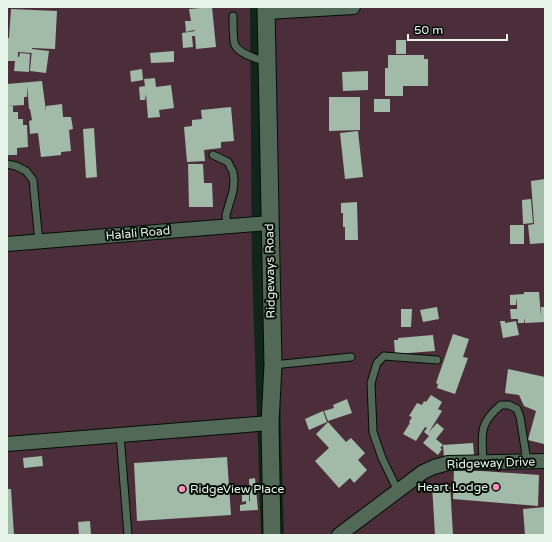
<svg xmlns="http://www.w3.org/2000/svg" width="552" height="542" font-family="'Varela Round',sans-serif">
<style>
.green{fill:#4c2e3a}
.building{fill:#a2bba8}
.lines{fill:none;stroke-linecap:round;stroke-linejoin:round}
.service-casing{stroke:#000f04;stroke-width:9}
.minor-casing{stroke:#000f04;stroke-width:16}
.tertiary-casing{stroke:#000f04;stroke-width:19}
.service{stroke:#526958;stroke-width:7}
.minor{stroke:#526958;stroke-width:14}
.tertiary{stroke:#526958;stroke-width:17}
.poi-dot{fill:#fe8ebd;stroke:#050d07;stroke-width:1.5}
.labels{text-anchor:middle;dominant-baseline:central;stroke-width:4;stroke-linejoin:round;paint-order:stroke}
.street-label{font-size:12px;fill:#e6f4ea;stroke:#050d07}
.poi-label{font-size:12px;fill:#e6f4ea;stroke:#050d07;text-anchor:end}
</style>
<rect width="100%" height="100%" fill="#112618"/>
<path class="green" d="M7,7H250L252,267L261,535H7Z
M269,7H545V535H284Z"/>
<path class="building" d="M212,7L216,47L196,49L195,36H192L193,47L183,48L182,33L195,31L194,30L186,32L185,21H191L189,9Z
M11,9L57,11L55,49L32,48V53L18,52V57H19L20,53L30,54L29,72L14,71L15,61H7V38H9Z
M396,40H406V54H396Z
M32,49L49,51L46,73L30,71Z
M174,51V62L151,63L150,53Z
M388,55H424V59H428V86H403V96H385V68H388Z
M142,69L143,80L131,82L130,71Z
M368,71V90L343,91L342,72Z
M155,78L156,87L171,85L174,108L159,110L160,117L148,118L146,94L145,100H140L139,87L145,86L144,79Z
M42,81L46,111V106L62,104L63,117H71L73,129L69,130L71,151L61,152V155L41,157L38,133L30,134L29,121L32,120L30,109H29L27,85V97H24V105L7,106V84Z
M329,97H360V130L329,131Z
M374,99H390V112H374Z
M7,106H13V112H18V119H23V125H27L28,147L17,148V155H7Z
M231,107L234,141L221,142V148L204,150L205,161L187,162L184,127L192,126V120L202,119L201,110Z
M94,128L97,177L86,178L83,129Z
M358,131L363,177L345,179L340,133Z
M188,164H203L204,183H212L213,207H189Z
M545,179V243L530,244L528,225L534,224L531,181Z
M531,199L533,223L523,224L522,200Z
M357,202L358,240H345V227H343V213H341V203Z
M510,225H524V244H510Z
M524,292H539L541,316V307H545V322L525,323L524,318V323H518V319H511L510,309H517V297L516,305H510V295L524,294Z
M437,307L439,319L423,322L420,310Z
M401,309H412L411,327H401Z
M500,321H505V323L516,321L519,335L503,338Z
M453,334L469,339L463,357L468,358L455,394L437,388L438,384L436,383Z
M433,335L435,351L395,354L394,340H398V338Z
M508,369L545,377L544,444L528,440L536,411L524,406L519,395L505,393Z
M431,395L442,402L438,409L442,411L429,432L437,423L444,429L436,439L443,445L440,448L442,449L438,455L423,443L429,436L424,432L427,428L425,427L416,441L403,434L410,423L409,422L412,417L409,416L417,403L422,405L424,401L426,402Z
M347,399L352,413L328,421L324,411L334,408L333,405Z
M323,411L327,422L309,430L305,419Z
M328,422L346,442L351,438L365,453L358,460L367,470L354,483L350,478L339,488L315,461L329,448L316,434Z
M473,443L474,455L444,457L443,445Z
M42,456L43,466L24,468L23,458Z
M227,457L231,515L137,521L134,463Z
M454,469L539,475L538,506L453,499Z
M255,478L258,510L240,511V505L246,504V501L242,502V493H249V501H250L249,479Z
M450,484L453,535H435L432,485Z
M7,489H11L14,535H7Z
M545,507V535H525L523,509Z
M90,521L91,535H79L78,522Z"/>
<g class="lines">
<defs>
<path id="service" d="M233,16C233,22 233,41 235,45C239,54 258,59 266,62
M213,155L228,162L233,172L234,181L233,191L226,215L227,226
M7,164L16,166L26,171L33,180L39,242
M273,365L351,357
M120,435L128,535
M483,462C482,434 478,424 501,405H509L517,409L520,417L527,461
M398,491L382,458L373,432L371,383L377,363L384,356L437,360"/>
<path id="minor" d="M266,12L353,7
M7,244L269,223
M7,444L270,423
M339,535L423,472L434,467L448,463L545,461"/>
<path id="tertiary" d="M266,7L273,365L270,423L272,535"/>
</defs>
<use href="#service" class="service-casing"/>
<use href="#minor" class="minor-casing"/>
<use href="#tertiary" class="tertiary-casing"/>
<use href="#service" class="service"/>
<use href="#minor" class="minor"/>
<use href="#tertiary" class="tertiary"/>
</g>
<g class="poi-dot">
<circle cx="496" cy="487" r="4"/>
<circle cx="182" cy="489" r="4"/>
</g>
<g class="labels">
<g class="street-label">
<text transform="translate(138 233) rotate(-5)">Halali Road</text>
<text transform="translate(270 271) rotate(-91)">Ridgeways Road</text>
<text transform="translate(491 463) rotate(-2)">Ridgeway Drive</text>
</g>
<g class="poi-label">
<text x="488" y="487">Heart Lodge</text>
<text x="190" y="489" text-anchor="start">RidgeView Place</text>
</g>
</g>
<rect width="552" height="542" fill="none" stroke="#e6f4ea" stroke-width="16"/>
<path d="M408 34v6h99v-6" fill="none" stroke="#e6f4ea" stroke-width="2"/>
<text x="414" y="34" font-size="12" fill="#e6f4ea" stroke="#050d07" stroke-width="3" paint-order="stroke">50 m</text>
</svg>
